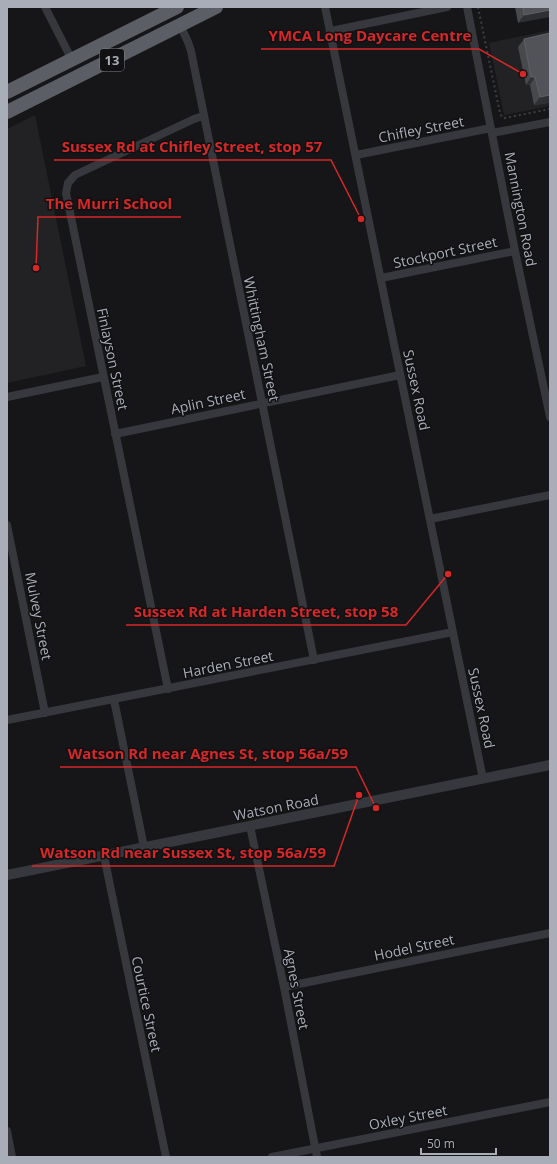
<svg xmlns="http://www.w3.org/2000/svg" width="557" height="1164" font-family="'Open Sans',sans-serif">
<style>
.built{fill:#222225}
.lines{fill:none;stroke-linecap:round;stroke-linejoin:round}
.path{stroke:#3d3f44;stroke-width:2;stroke-dasharray:2 3;stroke-linecap:butt}
.minor{stroke:#37383d;stroke-width:8}
.tertiary{stroke:#37383d;stroke-width:10}
.trunk{stroke:#5b5e65;stroke-width:14}
.wall{fill:#47494d}
.shaded-wall{fill:#2f3033}
.building{fill:#525359;stroke:#5f6168}
.labels{text-anchor:middle;dominant-baseline:central;stroke-width:3;stroke-linejoin:round;paint-order:stroke}
.shield{fill:#111113;stroke:#7b7e86;stroke-width:1}
.shield-label{font-size:13px;font-weight:bold;fill:#a8adb8}
.street-label{font-size:14px;fill:#a8adb8;stroke:#111113}
.leader{fill:none;stroke:#d62828;stroke-width:1.5}
.callout-dot{fill:#d62828;stroke:#111113;stroke-width:1.5}
.callout-label{font-size:15px;text-anchor:middle;font-weight:bold;fill:#d62828;stroke:#111113;stroke-width:3;stroke-linejoin:round;paint-order:stroke}
</style>
<rect width="100%" height="100%" fill="#161618"/>
<path class="built" d="M550,30V106L504,115L489,43Z
M35,115L86,366L7,383V129Z"/>
<g class="lines">
<path class="path" d="M478,7L500,113L502,117L505,118L550,109"/>
<path class="minor" d="M45,7L72,60
M325,7L483,779
M467,7L515,251L550,417
M180,25L188,42L191,51L314,660
M331,31L447,7
M492,133L550,122
M356,155L491,128
M381,278L515,251
M7,397L103,377
M115,434L400,375
M430,519L550,495
M7,525L45,713
M168,689L66,193L68,183L75,175L194,119L203,116
M114,700L144,847
M7,720L453,632
M250,826L284,987L317,1157
M104,856L166,1157
M284,987L550,933
M7,1131L12,1157
M272,1157L550,1102"/>
<path class="tertiary" d="M7,875L550,765"/>
<path class="trunk" d="M7,92L177,7
M7,112L216,7"/>
</g>
<path class="wall" d="M515,7H550L518,23Z
M550,33V100L548,103L534,105L530,85H526L518,47L524,39Z"/>
<path class="shaded-wall" d="M550,10V17L518,23L524,15Z
M531,77H535L530,85H526Z
M550,94V100L548,103L534,105L540,97Z"/>
<path class="building" d="M523,7H550V10L524,15Z
M550,33V95L540,97L535,77H531L524,39Z"/>
<g class="labels">
<rect class="shield" x="100" y="49" width="24" height="22" rx="3"/>
<g class="shield-label">
<text x="112" y="60">13</text>
</g>
<g class="street-label">
<text transform="translate(421 129) rotate(-11)">Chifley Street</text>
<text transform="translate(521 209) rotate(79)">Mannington Road</text>
<text transform="translate(445 252) rotate(-12)">Stockport Street</text>
<text transform="translate(262 339) rotate(78)">Whittingham Street</text>
<text transform="translate(113 359) rotate(78)">Finlayson Street</text>
<text transform="translate(417 390) rotate(78)">Sussex Road</text>
<text transform="translate(208 401) rotate(-12)">Aplin Street</text>
<text transform="translate(39 616) rotate(79)">Mulvey Street</text>
<text transform="translate(228 664) rotate(-11)">Harden Street</text>
<text transform="translate(482 708) rotate(78)">Sussex Road</text>
<text transform="translate(276 807) rotate(-11)">Watson Road</text>
<text transform="translate(414 947) rotate(-12)">Hodel Street</text>
<text transform="translate(297 989) rotate(79)">Agnes Street</text>
<text transform="translate(147 1004) rotate(78)">Courtice Street</text>
<text transform="translate(408 1117) rotate(-11)">Oxley Street</text>
</g>
</g>
<path class="leader" d="M523 74L479 49H261M361 219L331 160H54M36 268L38 217H181M448 574L406 625H126M376 808L356 767H60M359 795L334 866H32"/>
<g class="callout-dot">
<circle cx="523" cy="74" r="4"/>
<circle cx="361" cy="219" r="4"/>
<circle cx="36" cy="268" r="4"/>
<circle cx="448" cy="574" r="4"/>
<circle cx="376" cy="808" r="4"/>
<circle cx="359" cy="795" r="4"/>
</g>
<g class="callout-label">
<text x="370" y="41">YMCA Long Daycare Centre</text>
<text x="192" y="152">Sussex Rd at Chifley Street, stop 57</text>
<text x="109" y="209">The Murri School</text>
<text x="266" y="617">Sussex Rd at Harden Street, stop 58</text>
<text x="208" y="759">Watson Rd near Agnes St, stop 56a/59</text>
<text x="183" y="858">Watson Rd near Sussex St, stop 56a/59</text>
</g>
<rect width="557" height="1164" fill="none" stroke="#a8adb8" stroke-width="16"/>
<path d="M421 1148v6h75v-6" fill="none" stroke="#a8adb8" stroke-width="2"/>
<text x="427" y="1148" font-size="12" fill="#a8adb8" stroke="#111113" stroke-width="3" paint-order="stroke">50 m</text>
</svg>
